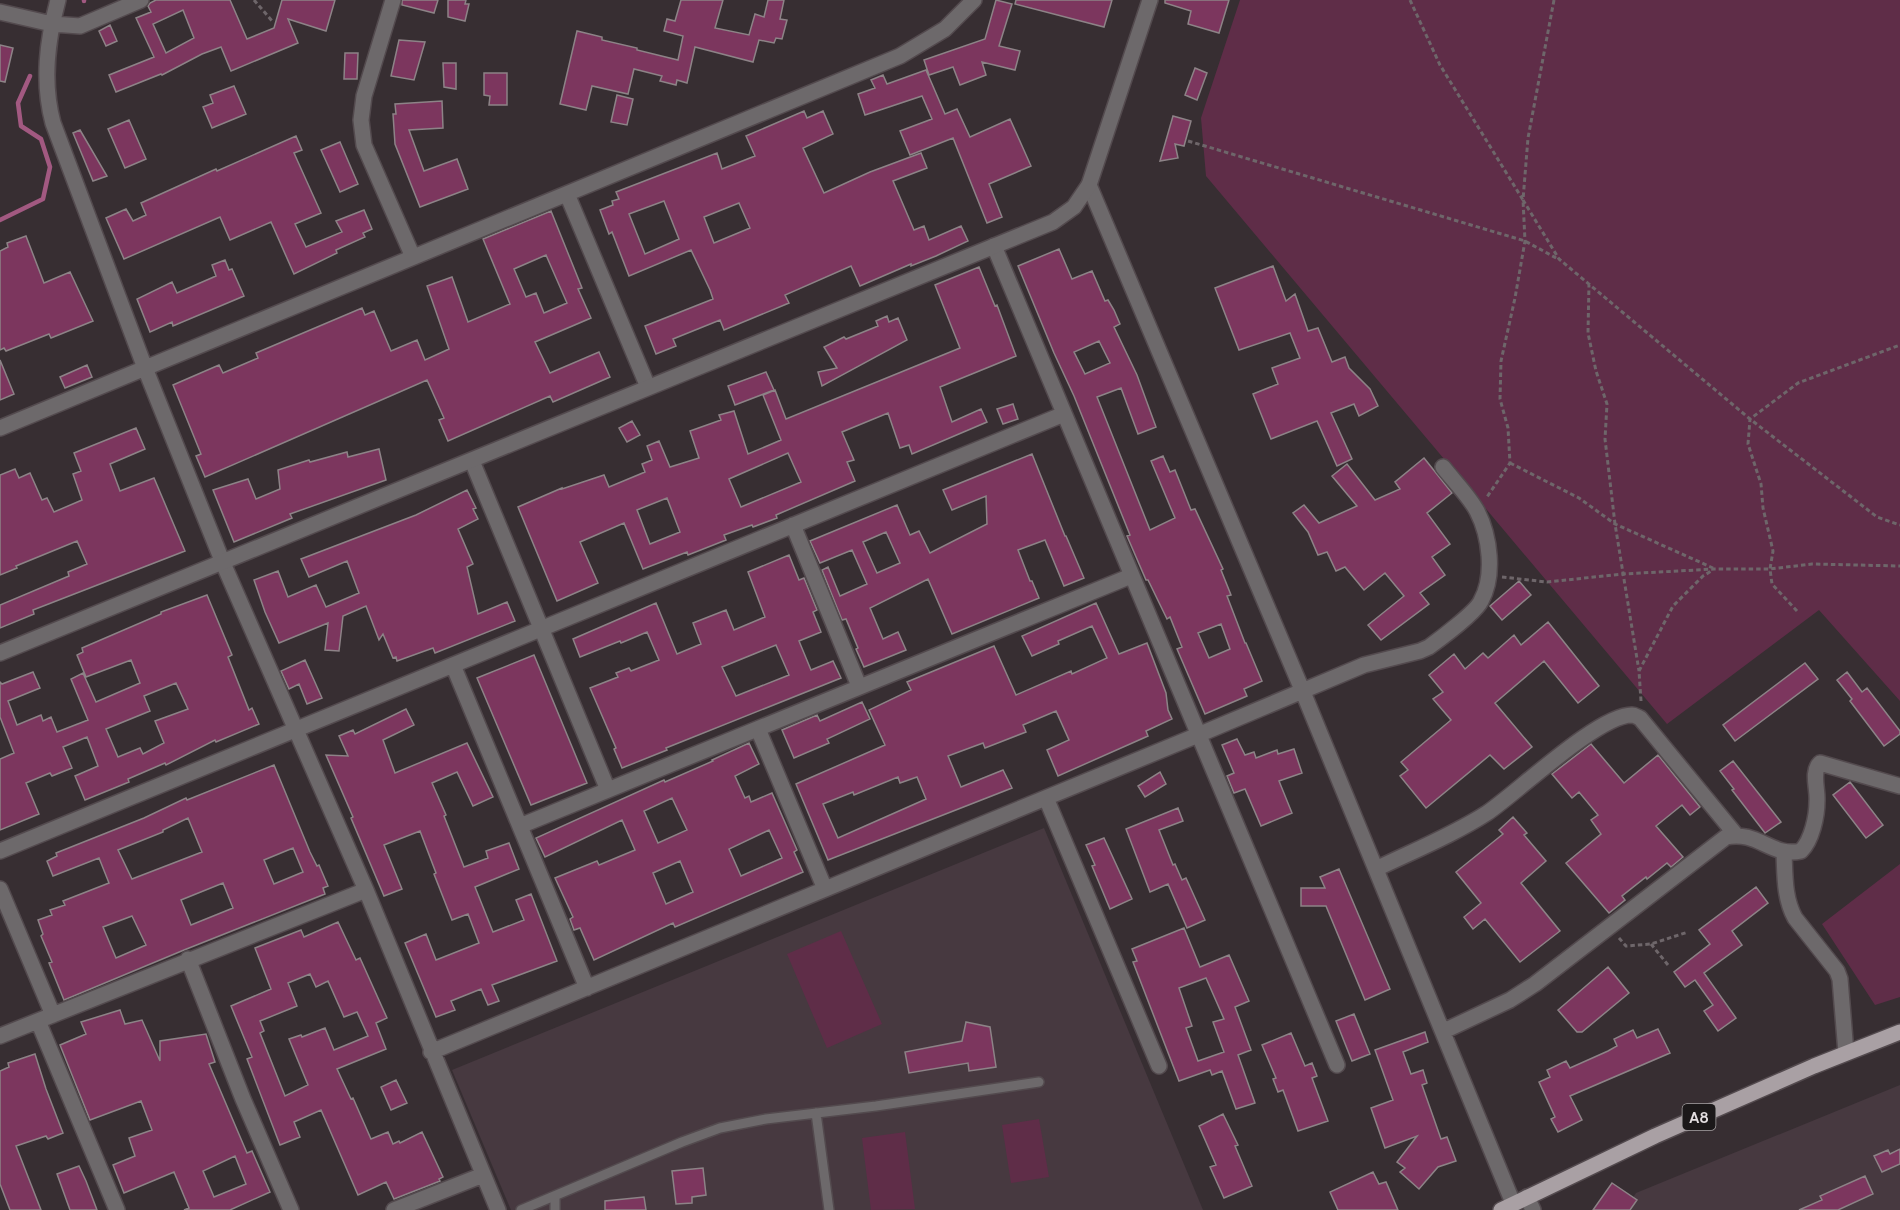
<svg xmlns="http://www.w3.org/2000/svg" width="1900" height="1210" font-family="Cabin,sans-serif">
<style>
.built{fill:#473940}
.grass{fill:#5f2d48}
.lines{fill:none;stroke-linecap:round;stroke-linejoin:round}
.stream{stroke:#a25981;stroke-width:4.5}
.building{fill:#7c365e;stroke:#8d8387;stroke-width:1.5;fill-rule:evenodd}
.service-casing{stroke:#534a4e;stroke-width:12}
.minor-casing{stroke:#534a4e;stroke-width:18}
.tertiary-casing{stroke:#534a4e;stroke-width:18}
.primary-casing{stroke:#534a4e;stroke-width:18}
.path{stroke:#6e666a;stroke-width:3;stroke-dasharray:4.5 3;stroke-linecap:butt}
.service{stroke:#6d696b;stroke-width:9}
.minor{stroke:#6d696b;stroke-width:15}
.tertiary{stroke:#6d696b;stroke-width:15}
.primary{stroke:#a9a0a4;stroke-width:15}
.labels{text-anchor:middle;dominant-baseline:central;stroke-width:4.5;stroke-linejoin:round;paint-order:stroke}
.shield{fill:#1b1819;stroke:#a7a3a4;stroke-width:1.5}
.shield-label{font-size:16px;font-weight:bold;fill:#e3dee0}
</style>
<rect width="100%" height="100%" fill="#372e32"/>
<path class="built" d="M1044,828L1203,1210H511L452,1070Z
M1900,1085V1210H1625L1636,1193Z"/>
<path class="grass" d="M1240,0H1900V701L1819,610L1667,724L1206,176L1201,118Z
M1900,864V997L1875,1005L1822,924Z
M841,931L882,1024L827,1048L787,954Z
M1039,1119L1049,1177L1011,1183L1002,1125Z
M905,1132L915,1209L871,1210L862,1138Z"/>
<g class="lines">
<path class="stream" d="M84,1V0
M0,220L43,199L50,167L41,139L21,126L18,103L30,76"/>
</g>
<path class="building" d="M156,0H230L247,39L274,28L282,0H335L326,31L288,19L298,43L231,71L221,47L202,54L162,75L161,74L116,92L109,75L154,57L136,18L151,12L148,6L150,3ZM183,10L194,38L166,53L153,24Z
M402,0H438L434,13L402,5Z
M448,0H466L465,4H469L465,21L448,17Z
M681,0H723L715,28L749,35L755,14L764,17L768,0H784L780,19L787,20L782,39L776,38L774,43L759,40L753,62L695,47L687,83L677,80L676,85L660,81L662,76L634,69L628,94L592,86L586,110L560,104L577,31L602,37V40L637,48V50L678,60L683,36L664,31L667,19L675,21Z
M996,0L1012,4L999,46L1020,51L1015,70L982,62L986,75L960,85L953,67L929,75L924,60L985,39Z
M1016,0H1112L1104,27L1015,4Z
M1165,0H1229L1219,33L1188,24L1191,11L1165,3Z
M110,25L117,41L106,46L99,31Z
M399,40L425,42L414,80L391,76Z
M0,45L13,48L5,82L0,81Z
M345,53H358L357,79H344Z
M443,63H456V89L444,87Z
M1195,68L1207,73L1197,100L1185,95Z
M926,70L945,114L957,109L970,137L1010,119L1031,166L989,184L1002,217L987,223L953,138L910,155L900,131L932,119L922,96L865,115L858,94L875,88L871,80L883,75L887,84Z
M484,73H507V105H489L490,96L484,95Z
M234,86L246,114L212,128L203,107L213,103L210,95Z
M617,95L633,99L627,125L611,122Z
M442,101L443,128L409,130L424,171L457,159L468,189L420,207L395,144L393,114H396L395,104Z
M804,111L807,118L823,111L833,134L803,148L824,193L870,172L921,153L927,168L893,181L914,230L924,226L929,240L961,226L968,241L936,256L911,266V264L860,286L851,266L785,295L789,303L724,330L720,320L673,339L676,346L656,354L645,326L713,299L710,290L691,250L629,276L612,232L609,234L600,210L613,205L612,201L619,199L616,192L717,153L722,169L755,156L746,136ZM664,201L679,239L645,254L629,214ZM739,203L750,228L714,243L704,217Z
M1173,116L1191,121L1184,146L1175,144L1178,158L1160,161Z
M129,120L146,159L125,168L108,129Z
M80,130L107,176L93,181L73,133Z
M296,136L302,150L294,153L321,213L295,224L306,247L342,232L336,221L364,210L372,229L363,233L365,237L336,250L337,253L294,274L271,222L230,240L220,217L124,259L106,218L126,209L133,221L146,215L141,203L216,169L217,171Z
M340,142L358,184L340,192L321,150Z
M551,211L582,288L578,289L591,318L535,342L550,373L599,352L610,377L553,402L550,396L448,441L439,420L444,418L427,380L205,477L196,456L201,454L173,385L219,365L223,373L258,358L256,353L362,308L365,315L374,311L391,351L417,340L425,360L449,349L427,286L452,277L468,322L510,304L483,239ZM546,255L567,303L544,313L536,293L526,297L514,269Z
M26,236L44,283L70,272L93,321L51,338L49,334L6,351L4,348L0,350V251L8,247L7,243Z
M1059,249L1072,279L1092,271L1105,301L1108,300L1114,310L1120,324L1114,327L1137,375L1156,427L1138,434L1121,388L1097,397L1150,530L1175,518L1151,461L1163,456L1170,472L1175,470L1191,510L1195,509L1223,569L1221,570L1231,595L1227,596L1245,643H1246L1262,681L1244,689L1247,696L1205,714L1177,649L1182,647L1170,617L1167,619L1148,580H1146L1127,536L1130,535L1074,396L1054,353L1018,266ZM1099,341L1110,363L1085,374L1074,352ZM1221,624L1230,649L1209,658L1198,633Z
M225,260L229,270L232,269L244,296L173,326L172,322L150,332L137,299L172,282L177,293L216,276L212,265Z
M1273,266L1286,301L1295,294L1308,331L1318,328L1332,362L1345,357L1349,368L1370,389L1378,406L1359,416L1354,404L1331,413L1352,459L1337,466L1317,421L1271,439L1253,394L1278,384L1272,368L1300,358L1290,333L1239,350L1215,288Z
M979,267L995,306L997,305L1016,356L940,387L952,422L981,409L987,422L912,454L909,445L900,448L888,413L842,432L854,460L847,462L855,481L776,515L777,518L753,527L752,525L724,535L726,540L688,555L687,552L643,569L624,523L580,542L598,583L557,601L518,507L562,488V489L604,475L609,487L645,472L642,464L652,460L647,446L659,441L670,467L699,458L690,431L721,420L719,415L734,411L748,454L781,440L763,395L775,390L786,419L960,348L935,285ZM788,453L801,482L741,507L729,479ZM667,498L680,532L650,544L637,510Z
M887,316L889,322L898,318L907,340L822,386L818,372L837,368L824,347L844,337L846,339L878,326L876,321Z
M0,360L14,394L0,400Z
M87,365L92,377L65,388L60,377Z
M766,372L774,390L735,405L728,386Z
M1013,404L1018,419L1003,424L997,409Z
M632,421L640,435L627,442L619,428Z
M136,428L145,449L110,464L120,491L154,478L185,551L33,610L34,614L0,628V605L69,576L68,572L87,564L77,541L16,566L17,568L0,575V475L15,469L19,478L30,473L42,500L47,498L54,512L82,500L73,474L81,471L74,453Z
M379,449L386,480L290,514L292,518L234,542L213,490L248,479L256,499L280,489L278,470L309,460L310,462L347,452L348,457Z
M1032,454L1065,536H1066L1084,578L1064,586L1045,540L1018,550L1030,581H1032L1039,598L952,634L928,579L870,608L883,639L898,632L906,650L864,667L856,649L858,648L846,619L842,620L822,570L828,567L840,596L867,584L852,550L820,563L810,541L897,505L910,535L919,531L930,553L987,524L986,496L952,510L943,490ZM886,532L900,563L877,573L863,542Z
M1424,458L1452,493L1427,513L1450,544L1432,557L1445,575L1420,593L1429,604L1381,640L1368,625L1404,596L1385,573L1364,590L1345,567L1336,571L1327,552L1318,555L1308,532L1293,513L1304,505L1319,523L1357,506L1332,476L1347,464L1375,500L1400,489L1395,482Z
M467,490L476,508L473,509L478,519L458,529L473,564L467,567L478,614L507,602L515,621L435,653L433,648L397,661L396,657L393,658L383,634L379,640L366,606L343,616L339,651L325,650L328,623L279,643L265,612L254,580L278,571L288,597L316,585L326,607L359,593L347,561L309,577L301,559L416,515Z
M789,555L799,580L804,578L817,610L813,612L821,632L799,641L811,670L833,661L841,678L666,748L667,750L622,768L614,749L616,748L590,688L618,677L616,673L629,668L631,671L659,660L647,632L621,643L620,641L580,657L573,639L656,603L677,654L701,644L693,623L726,610L734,630L765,617L748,572ZM776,645L789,675L736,696L722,667Z
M1519,581L1531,595L1502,620L1490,606Z
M207,595L232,655L228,657L249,710L252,708L259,724L216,742L215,740L166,765L165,763L128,779L129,782L85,800L75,776L98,766L87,737L63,747L72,768L52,776L50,773L26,783L39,814L0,830V759L14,753L0,717V682L2,684L33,672L40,688L8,701L17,725L41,715L43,721L51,717L57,732L88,720L71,679L83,673L96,702L140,683L131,660L86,677L77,655L83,652L82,648L161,614V612ZM176,683L188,709L155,721L164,743L143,754L140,748L118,757L106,729L150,711L144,696Z
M1096,603L1119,654L1147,643L1166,693L1168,710L1172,719L1146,731L1148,736L1058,776L1047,750L1069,740L1056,711L1023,725L1026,732L985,748L983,743L948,756L961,787L1003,770L1012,788L828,860L796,784L885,745L869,710L911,690L907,682L994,646L1016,695L1071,671L1072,674L1107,658L1092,626L1058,641L1059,644L1032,656L1022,636ZM898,777L900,783L917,777L926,799L838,838L823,804L853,792L854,795Z
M1548,622L1599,686L1578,703L1544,661L1495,703L1532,747L1504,769L1490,755L1426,808L1400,776L1408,770L1401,762L1451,720L1433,699L1443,692L1429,675L1454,654L1465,669L1483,653L1488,658L1514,635L1521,645Z
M534,655L587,783L531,805L477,678Z
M305,660L322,698L307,704L299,684L289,689L281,671Z
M1805,663L1818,679L1735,741L1723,725Z
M1847,672L1862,692L1867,688L1900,731V734L1884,746L1850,701L1852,699L1837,680Z
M862,702L870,719L827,739L829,743L794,758L782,730L817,715L820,721Z
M406,709L414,725L383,740L395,773L467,743L493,797L473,806L457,772L432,783L446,815L444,816L464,867L488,858L486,851L509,843L519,869L475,887L493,932L524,920L516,900L531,894L557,961L492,985L499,1001L488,1005L481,989L451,1001L455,1010L436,1017L405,943L426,934L436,960L479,943L468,914L452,920L434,874L436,873L420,831L384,845L402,889L384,896L351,818L353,817L326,755L348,756L339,736L353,730L355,734Z
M1237,739L1245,755L1254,752L1256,758L1277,750L1278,754L1294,749L1302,773L1279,781L1292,813L1261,826L1245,789L1234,793L1227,776L1234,773L1222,745Z
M749,743L759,764L735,776L745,798L749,796L751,802L772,793L797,850L794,852L803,872L675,927L673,923L594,960L580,928L574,930L570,919L573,917L555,878L597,861L599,865L635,850L622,820L545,857L536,838L664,780L665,782L713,761L712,760ZM672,798L687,830L658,843L644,811ZM769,830L782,858L741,876L729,849ZM680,861L693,892L666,904L653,873Z
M1591,744L1624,783L1658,755L1700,807L1690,815L1682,805L1656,826L1683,857L1671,867L1667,863L1647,879L1646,877L1622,896L1625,900L1609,913L1566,863L1601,834L1591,820L1598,815L1579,792L1572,798L1552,774Z
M1733,761L1781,822L1765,833L1732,790L1734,789L1720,771Z
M274,765L310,852L317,866L319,865L328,886L323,888L325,894L184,950L64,1000L49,963L52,962L41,936L43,934L38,920L52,915L50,910L65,905L63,901L109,883L99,858L53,876L47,861L57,856L56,853L144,818L186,798L187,800ZM188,818L202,852L132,879L118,850L163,832V830ZM293,848L303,872L274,884L264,860ZM223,883L233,908L191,925L181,900ZM132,916L146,945L116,958L103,927Z
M1160,772L1166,784L1145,797L1138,786Z
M1850,782L1883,825L1866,838L1833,795Z
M1178,808L1183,821L1159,830L1173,865L1175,864L1182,880L1186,878L1205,920L1187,928L1168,884L1150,892L1126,829Z
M1513,817L1527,833L1524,835L1546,861L1521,883L1560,931L1520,962L1485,919L1473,929L1464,917L1481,903L1456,872L1503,834L1499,830Z
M1104,838L1132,899L1110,909L1092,866L1095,865L1086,845Z
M1339,869L1390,989L1365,1000L1326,906H1301V888H1325L1320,877Z
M1756,887L1768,903L1732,931L1742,945L1704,973L1736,1018L1718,1031L1704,1011L1713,1005L1695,980L1685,987L1674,972L1710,944L1699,930Z
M338,922L356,960L360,958L387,1018L376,1023L386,1049L337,1069L351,1099L353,1098L371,1139L388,1132L393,1144L399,1141L400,1143L422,1132L443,1177L439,1179L440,1181L394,1199L386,1182L358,1195L321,1110L294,1122L300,1137L280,1145L247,1059L252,1057L231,1006L271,989L255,948L301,930L304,937ZM310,974L316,987L328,981L344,1017L357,1012L368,1036L334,1050L325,1028L302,1037L301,1035L289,1039L308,1085L285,1096L260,1033L264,1031L260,1021L297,1006L288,983Z
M1184,928L1200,967L1229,955L1249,1001L1235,1007L1251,1050L1238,1055L1255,1103L1236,1109L1222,1071L1212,1075L1210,1070L1179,1081L1133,962L1137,961L1132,949ZM1206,978L1224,1019L1213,1022L1224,1052L1198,1061L1186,1028L1192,1026L1179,988Z
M1608,967L1629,993L1582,1032H1577L1558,1010Z
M120,1010L125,1024L142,1020L160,1061V1041L206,1034L215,1062L209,1064L247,1153L252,1151L270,1192L230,1210H184L189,1208L174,1172L124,1193L113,1165L135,1156L129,1138L152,1130L141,1101L90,1120L60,1045L86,1034L81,1022ZM235,1156L246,1184L214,1197L203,1171Z
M1354,1014L1370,1054L1352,1061L1336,1021Z
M966,1022L990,1027L996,1067L969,1071L968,1063L909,1073L905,1052L962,1041Z
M1658,1029L1670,1053L1570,1096L1582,1120L1558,1132L1551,1119L1555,1117L1539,1082L1550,1077L1547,1070L1566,1061L1570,1068L1608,1051L1617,1046L1614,1039L1633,1030L1637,1038Z
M1425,1032L1428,1042L1403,1052L1411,1074L1423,1070L1427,1083L1422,1085L1441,1139L1447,1137L1456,1161L1438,1167L1419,1189L1400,1172L1405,1168L1397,1162L1417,1136L1385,1148L1371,1108L1393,1100L1375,1050Z
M1291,1033L1305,1066L1312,1063L1317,1076L1312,1078L1328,1121L1298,1131L1283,1090L1278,1092L1273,1079L1276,1078L1262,1045Z
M35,1054L46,1089L63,1133L48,1139L46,1136L16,1146L41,1210H10L0,1184V1071L9,1067L8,1063Z
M396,1080L407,1103L391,1110L381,1087Z
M1223,1114L1238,1145L1235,1146L1252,1186L1224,1198L1210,1167L1216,1165L1199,1126Z
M1900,1149V1164L1882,1172L1874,1156L1888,1150L1890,1154Z
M79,1166L86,1181L97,1210H70L57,1174Z
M703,1168L706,1195L692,1197V1203L676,1204L672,1171Z
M1373,1172L1379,1184L1386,1182L1398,1210H1338L1330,1192Z
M1865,1176L1873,1194L1838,1210H1799L1822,1200L1820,1196Z
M1612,1183L1637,1200L1630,1210H1593Z
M644,1197L646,1210H605V1201Z"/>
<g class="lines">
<defs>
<path id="service" d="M816,1113L829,1210
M555,1197V1210
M521,1210L682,1142L720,1128L766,1119L876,1106L1039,1082"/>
<path id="minor" d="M58,0C47,41 42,82 53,123L145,368L223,563L366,890L498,1210
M393,0L364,96L361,120L364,145L413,257
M0,12L52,24L80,26L141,0
M1089,185L1303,692L1513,1203
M567,194L648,387
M994,246L1337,1065
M0,428L900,56L945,29L974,0
M472,461L608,790
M793,525L859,686
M453,665L587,988
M758,729L825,889
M1046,798L1159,1066
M520,826L1131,576
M0,851L1064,414
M1784,853C1785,875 1784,898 1795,918L1837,971L1840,979L1846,1053
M1376,869C1413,851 1453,835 1487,813C1518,792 1598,715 1632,715C1635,715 1637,717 1640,718L1736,835
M0,889L53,1015
M188,959L243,1099L291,1210
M38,1021L117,1210
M1444,1031L1510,1000L1535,984L1726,837C1758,830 1772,858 1801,851C1812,840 1817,816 1817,801C1818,789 1811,772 1820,763L1900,786
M0,1036L366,890
M431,1052L1198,735L1364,665L1420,651L1429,647C1440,639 1476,612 1481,601C1495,576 1490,536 1477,511C1469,496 1454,481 1443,467
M1527,1197L1533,1210
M394,1210L483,1175"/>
<path id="tertiary" d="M0,653L1053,222L1074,207L1089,185L1150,0"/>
<path id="primary" d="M1501,1210L1655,1136L1814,1066L1900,1032"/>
</defs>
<use href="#service" class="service-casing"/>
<use href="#minor" class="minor-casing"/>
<use href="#tertiary" class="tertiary-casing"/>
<use href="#primary" class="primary-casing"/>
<path class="path" d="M254,0L273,22
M1410,0L1440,65L1523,200L1525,241L1515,298L1501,361L1500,399L1508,428L1510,463L1487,497
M1554,0L1528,138L1523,200L1559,259L1750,419L1877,517L1900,525
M1188,141L1525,241L1558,259
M1589,283L1588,333L1596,371L1607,404L1605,439L1615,524L1639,671
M1510,463L1579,498L1615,524L1713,568
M1502,577L1547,582L1623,574L1714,569H1770L1812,564L1900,566
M1797,611L1772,584L1770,569L1773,551L1763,508L1761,484L1748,444L1750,419L1798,383L1900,345
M1641,701L1639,671L1673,606L1703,576L1713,570
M1619,938L1626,946L1651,944L1688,932
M1651,944L1668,965"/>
<use href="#service" class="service"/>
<use href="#minor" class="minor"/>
<use href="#tertiary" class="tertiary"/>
<use href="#primary" class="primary"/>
</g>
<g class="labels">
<rect class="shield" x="1682.5" y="1104" width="33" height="26" rx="4.5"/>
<g class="shield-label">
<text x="1699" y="1117">A8</text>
</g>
</g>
</svg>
